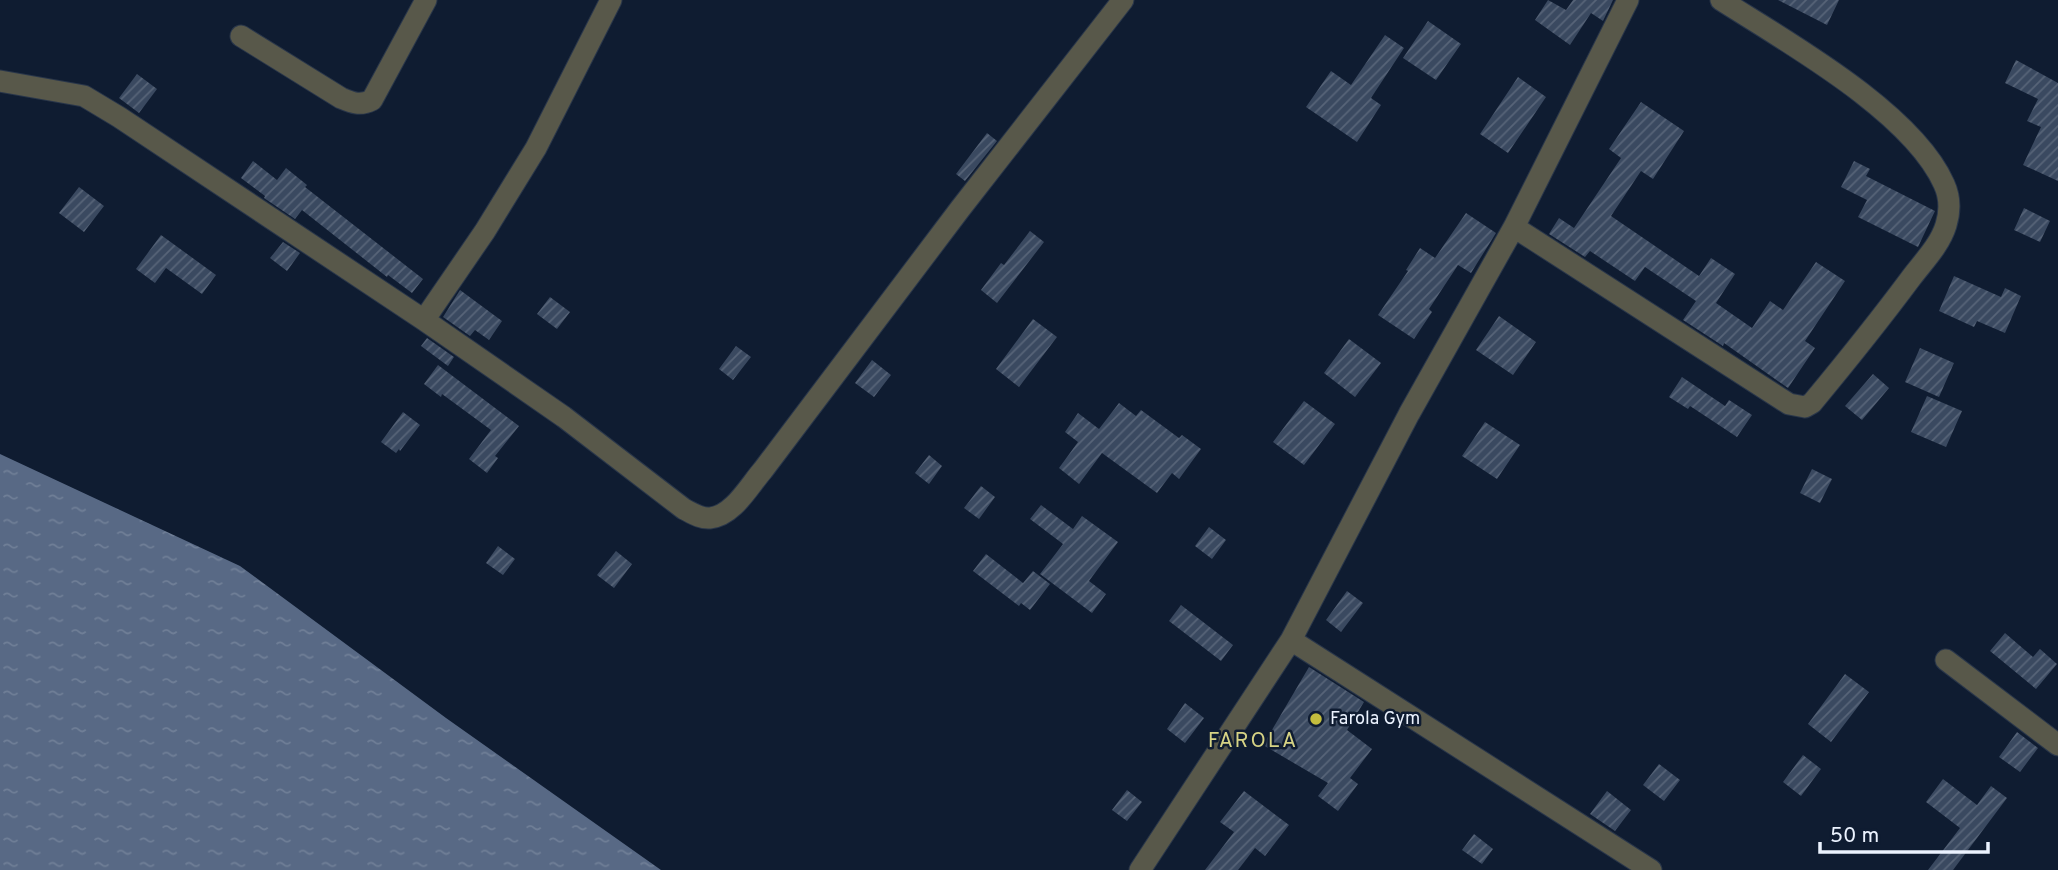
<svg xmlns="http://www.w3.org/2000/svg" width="2058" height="870" font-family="Overpass,sans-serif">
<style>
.water{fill:url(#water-ripples)}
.building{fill:url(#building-hatch)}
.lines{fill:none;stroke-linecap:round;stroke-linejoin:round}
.minor-casing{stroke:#29364a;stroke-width:23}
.minor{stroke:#58584a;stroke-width:21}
.poi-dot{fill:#c3bd3e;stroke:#0f1c31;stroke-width:2.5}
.labels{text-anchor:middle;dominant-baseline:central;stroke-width:5;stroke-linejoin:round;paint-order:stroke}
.poi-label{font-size:18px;fill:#ebf2fe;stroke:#0f1c31;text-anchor:start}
.quarter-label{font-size:21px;letter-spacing:2px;fill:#d6d385;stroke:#0f1c31}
</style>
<defs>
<pattern id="water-ripples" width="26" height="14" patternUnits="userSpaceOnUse" patternTransform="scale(1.75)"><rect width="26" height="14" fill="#586985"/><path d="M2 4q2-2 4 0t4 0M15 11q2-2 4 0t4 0" fill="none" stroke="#707f97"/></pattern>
<pattern id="building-hatch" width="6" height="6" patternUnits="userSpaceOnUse" patternTransform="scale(1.75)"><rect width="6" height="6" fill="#3a4960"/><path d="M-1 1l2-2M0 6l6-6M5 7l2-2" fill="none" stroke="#576478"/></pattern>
</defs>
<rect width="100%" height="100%" fill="#0f1c31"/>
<path class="water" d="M0,454L240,566L446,718L661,870H0Z"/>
<path class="building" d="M1548,0L1566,10L1573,0H1613L1603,21L1591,13L1570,45L1535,20Z
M1778,0H1839L1827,25Z
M1428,21L1461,44L1436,80L1403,58Z
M1385,35L1404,48L1371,98L1381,105L1357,142L1306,107L1331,71L1351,85Z
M2016,60L2058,83V181L2023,165L2041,127L2027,121L2038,99L2005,83Z
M137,74L157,89L139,113L119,98Z
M1518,77L1546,97L1508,153L1480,134Z
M1641,102L1684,131L1653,179L1641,171L1611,216L1699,276L1711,258L1735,274L1716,303L1752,328L1770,301L1783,310L1816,262L1845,281L1805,341L1815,348L1788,388L1724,343L1723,346L1683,320L1696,301L1645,267L1635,281L1590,251L1585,257L1549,234L1559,218L1574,228L1621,158L1609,149Z
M987,133L997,141L965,181L956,174Z
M253,161L277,180L286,168L307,185L305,187L423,279L412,293L388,275L387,277L302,210L295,219L264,198L265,196L241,178Z
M1854,161L1870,169L1866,176L1935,211L1918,247L1858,217L1867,200L1841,187Z
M79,187L104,206L84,232L59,213Z
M2024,208L2050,221L2040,242L2014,230Z
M1466,213L1496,233L1471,273L1458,265L1429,309L1432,312L1414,339L1378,315L1408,271L1406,270L1420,248L1435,258Z
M1030,231L1044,242L997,303L981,290L1001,263L1004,265Z
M161,235L216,275L202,294L166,268L155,283L136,269Z
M283,242L300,253L287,271L270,258Z
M1954,276L2001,297L2005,288L2021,296L2005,333L1977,321L1974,327L1939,311Z
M460,290L502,321L489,340L475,330L470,336L443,317Z
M550,297L570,312L557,329L537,314Z
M1499,316L1536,342L1513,375L1476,350Z
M1033,319L1057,337L1019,387L996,369Z
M427,338L454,357L448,366L421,346Z
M1349,339L1381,363L1355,397L1324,373Z
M736,346L751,357L733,380L719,369Z
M1920,348L1954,363L1939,397L1905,382Z
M872,360L891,375L874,397L855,383Z
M438,365L519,426L495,456L498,458L487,473L469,459L491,430L442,394L441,397L424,384Z
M1873,374L1889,388L1862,420L1845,406Z
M1682,377L1725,406L1729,400L1752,415L1737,437L1690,406L1688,409L1669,397Z
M1927,396L1962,411L1946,447L1911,432Z
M1304,401L1335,424L1304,465L1273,442Z
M1119,403L1136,416L1141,410L1179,438L1182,435L1201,449L1179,479L1172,473L1157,493L1102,453L1079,484L1059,468L1078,442L1065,432L1078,413L1099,429Z
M403,412L420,425L400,451L399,449L396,453L381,442Z
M1485,422L1520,445L1497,479L1462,456Z
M929,455L942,466L929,484L915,473Z
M1812,469L1832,479L1820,503L1800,493Z
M981,486L995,497L979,519L964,508Z
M1041,505L1073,529L1082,516L1118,542L1089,581L1106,594L1092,613L1040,574L1063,544L1030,519Z
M1209,527L1226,540L1212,559L1195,546Z
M498,546L515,559L503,575L486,563Z
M616,551L632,564L614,588L597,575Z
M986,554L1023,583L1033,571L1050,584L1030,610L1021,603L1019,606L973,571Z
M1347,591L1363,603L1341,632L1326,620Z
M1181,605L1233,645L1221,661L1169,621Z
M2005,633L2033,657L2040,649L2057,664L2036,689L1990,651Z
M1309,667L1364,702L1347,730L1372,749L1350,778L1358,784L1338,811L1318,796L1328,783L1263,745Z
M1845,674L1869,692L1831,742L1808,724Z
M1185,703L1204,718L1185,743L1167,729Z
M2017,732L2038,748L2020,772L1999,757Z
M1803,755L1821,769L1801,796L1783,782Z
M1659,764L1680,780L1664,801L1643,785Z
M1943,779L1977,805L1991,786L2007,798L1953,870H1928L1960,828L1926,802Z
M1127,790L1142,802L1127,821L1112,810Z
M1244,791L1289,825L1265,856L1255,848L1238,870H1205L1234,832L1220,822Z
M1607,791L1631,810L1615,831L1590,814Z
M1474,834L1493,849L1482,864L1462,850Z"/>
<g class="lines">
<defs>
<path id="minor" d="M241,36L341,98C353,103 360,106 372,100L426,0
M0,81L84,96L119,117L424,320L564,417L684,509C692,513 701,519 710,518C733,516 749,486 763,470L960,209L1123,0
M1514,227L1789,404L1805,407L1812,403C1846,362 1879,321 1911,278C1923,262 1940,245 1946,225C1950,212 1950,197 1944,184C1912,112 1787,42 1721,0
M424,320L485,231L536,148L611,0
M1291,640L1651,870
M1946,660L2058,745
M1140,870L1291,640L1409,414L1514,227L1628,0"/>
</defs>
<use href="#minor" class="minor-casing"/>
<use href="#minor" class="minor"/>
</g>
<circle class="poi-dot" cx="1316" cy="719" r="7"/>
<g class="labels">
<g class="poi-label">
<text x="1330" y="719">Farola Gym</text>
</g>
<g class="quarter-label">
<text x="1253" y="741">FAROLA</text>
</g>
</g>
<path d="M1820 842v10h168v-10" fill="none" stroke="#ebf2fe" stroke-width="3.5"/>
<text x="1830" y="842" font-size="21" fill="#ebf2fe" stroke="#0f1c31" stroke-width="5" paint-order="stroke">50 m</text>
</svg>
